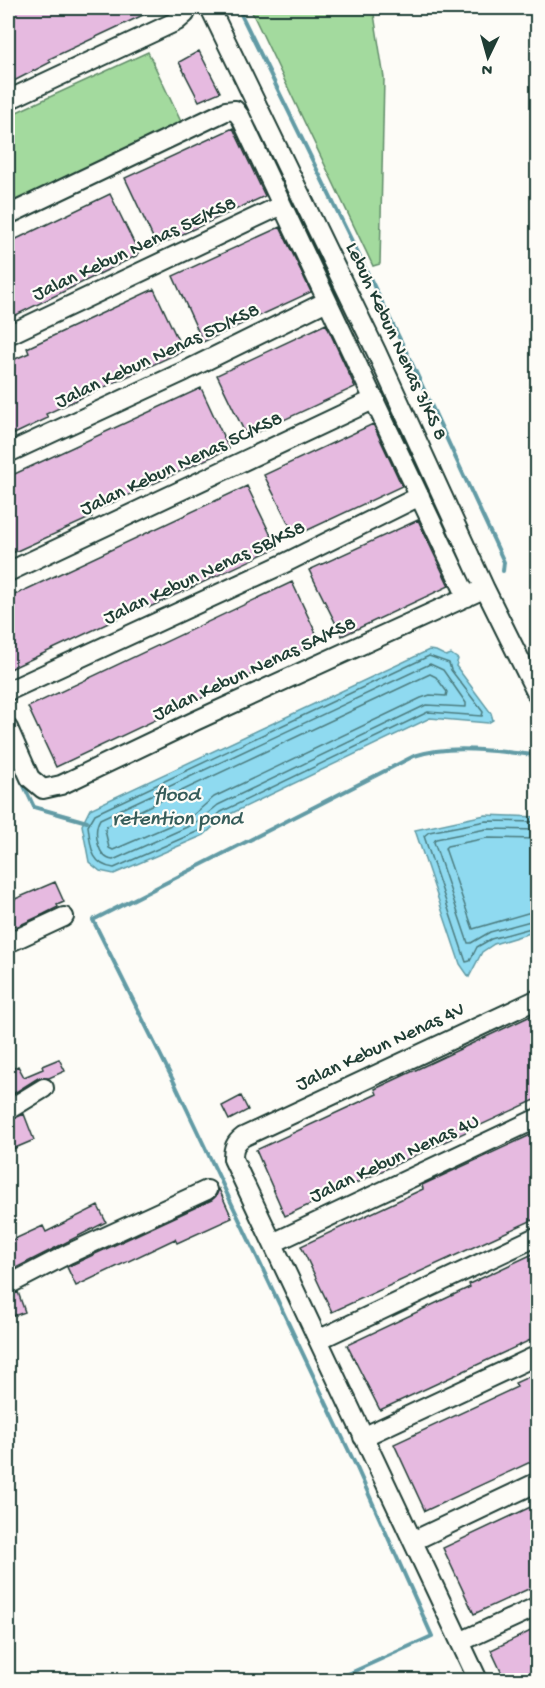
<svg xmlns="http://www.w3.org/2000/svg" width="545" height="1688" font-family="'Gochi Hand',sans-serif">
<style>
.green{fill:#a3da9e;stroke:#618c69;stroke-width:1.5}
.water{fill:#8fdaf0;stroke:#629ba5;stroke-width:1.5}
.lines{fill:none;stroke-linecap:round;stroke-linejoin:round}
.shore{stroke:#4c7c7f;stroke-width:1.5}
.stream{stroke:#629ba5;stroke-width:4}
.building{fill:#e6bae0;stroke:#1f3d34;stroke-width:1.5}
.minor-casing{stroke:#1f3d34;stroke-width:22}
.minor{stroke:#fdfcf7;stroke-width:18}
.labels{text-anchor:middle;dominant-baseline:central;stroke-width:4.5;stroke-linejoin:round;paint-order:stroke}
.street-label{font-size:20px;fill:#1f3d34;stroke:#fdfcf7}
.water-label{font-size:21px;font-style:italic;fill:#355c5a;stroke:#fdfcf7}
</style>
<rect width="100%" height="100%" fill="#fdfcf7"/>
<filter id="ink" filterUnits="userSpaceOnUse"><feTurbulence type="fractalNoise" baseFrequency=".0167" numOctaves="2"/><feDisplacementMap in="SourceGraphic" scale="12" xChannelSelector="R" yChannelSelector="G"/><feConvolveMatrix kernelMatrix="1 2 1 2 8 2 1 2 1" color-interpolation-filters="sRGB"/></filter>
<g filter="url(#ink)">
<path class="green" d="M250,8H373L384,78L380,264L373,266Z
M148,52L183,126L8,206V116Z"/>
<path class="water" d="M429,650L436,651L446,656L451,654L458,659L456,666L491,713L493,720L488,723L430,718L224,817L204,835L114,874L100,871L89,862L82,825L90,809Z
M485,815L537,817V931L494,944L482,952L469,977L460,964L415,830Z"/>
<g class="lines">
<path class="shore" d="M429,656L449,663L451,670L483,712L482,716L428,712L221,812L201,830L114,868C90,865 91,846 88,826L95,814Z
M430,664L443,670L466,703V707L426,705L218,805L196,823L113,860C97,858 93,831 100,819Z
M430,674L436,677L447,692L446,696L430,695L421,698L214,797L192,816L113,850L109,848L105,830L107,826Z
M538,822L486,821L429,832L424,836L466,962L470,961L477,947L491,939L538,926
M538,830L486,829L436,839L434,842L468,943H471L490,932L538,919
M538,839L487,838L447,846L445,848L473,929L538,910"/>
<path class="stream" d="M238,8L412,364L504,562L503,571
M8,752L34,807L87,822
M8,1675L10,1680
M335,1680L432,1636L357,1468L175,1084L93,920L414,756C452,743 498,752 537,755"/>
</g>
<path class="building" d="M8,8H158L49,59L51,62L8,84Z
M199,51L220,92L199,101L179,62Z
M233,128L265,196L157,246L125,178Z
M110,194L138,251V255L14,316L8,303V243Z
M280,227L311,292L203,342L173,276Z
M154,289L183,351L46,414L48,418L8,437V362L29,353L27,348Z
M326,324L355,387L247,437L217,375Z
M201,388L229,449L90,513L92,517L8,555V477Z
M373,424L402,486L295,536L264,475Z
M247,486L277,548L150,607L149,604L8,670V598Z
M418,520L449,586L342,636L309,570Z
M292,582L320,642L56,767L28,707Z
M55,882L64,902L57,905L58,907L44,914L16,927V925L8,928V902Z
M537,1013V1099L285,1216L256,1150L377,1094L375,1089Z
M59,1059L65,1071L49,1078H38L8,1097V1071L18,1066L24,1077L43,1069L42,1066Z
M241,1096L248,1110L229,1120L222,1106Z
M24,1114L34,1140L8,1151V1121Z
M537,1132V1218L332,1312L301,1246L423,1189L422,1185Z
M219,1189L232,1218L177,1243L175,1239L76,1286L67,1267L212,1200L216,1196Z
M98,1206L106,1222L10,1271L8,1265V1242L43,1226L46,1232Z
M537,1252V1337L380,1410L347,1345L470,1287L469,1284Z
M18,1292L25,1312L8,1318V1296Z
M537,1373V1459L425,1511L394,1444L517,1387L515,1383Z
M537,1504V1585L474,1614L443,1548Z
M537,1628V1680H505L491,1650Z"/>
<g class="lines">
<defs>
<path id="minor" d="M210,8L376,351L485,589L538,696
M8,100L177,21L185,14
M8,215L226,111L235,110L241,118L467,597
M8,335L282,205
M8,453L185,371L327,301
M8,572L375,399
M8,691L281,565L420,496
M8,728L30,778L43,789L61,785L195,721L477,592
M8,943L64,917
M8,1110L44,1088
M273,1243L538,1118
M8,1285L68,1254L207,1190
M318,1340L538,1236
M363,1437L538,1355
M413,1541L538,1482
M460,1642L538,1606
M478,1680L233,1159C233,1148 235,1143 243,1137L538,999"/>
</defs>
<use href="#minor" class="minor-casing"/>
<use href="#minor" class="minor"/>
</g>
</g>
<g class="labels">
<g class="street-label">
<text transform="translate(135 250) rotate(-25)">Jalan Kebun Nenas 5E/KS8</text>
<text transform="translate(395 342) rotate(65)">Lebuh Kebun Nenas 3/KS 8</text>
<text transform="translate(158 357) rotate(-25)">Jalan Kebun Nenas 5D/KS8</text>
<text transform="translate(182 465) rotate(-25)">Jalan Kebun Nenas 5C/KS8</text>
<text transform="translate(205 574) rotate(-25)">Jalan Kebun Nenas 5B/KS8</text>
<text transform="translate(255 670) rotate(-25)">Jalan Kebun Nenas 5A/KS8</text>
<text transform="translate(381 1048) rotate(-25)">Jalan Kebun Nenas 4V</text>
<text transform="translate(395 1160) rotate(-25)">Jalan Kebun Nenas 4U</text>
</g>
<g class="water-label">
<text x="177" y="796">flood<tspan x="177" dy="24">retention pond</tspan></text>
</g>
</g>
<rect width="545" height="1688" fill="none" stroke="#fdfcf7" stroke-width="30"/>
<rect x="15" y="15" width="515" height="1658" fill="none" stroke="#1f3d34" stroke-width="2" filter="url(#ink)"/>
<g transform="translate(488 57) rotate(185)" stroke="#fdfcf7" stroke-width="4.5" paint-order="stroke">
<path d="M0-4.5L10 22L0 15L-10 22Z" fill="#1f3d34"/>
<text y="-9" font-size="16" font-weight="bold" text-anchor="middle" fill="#1f3d34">N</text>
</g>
</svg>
